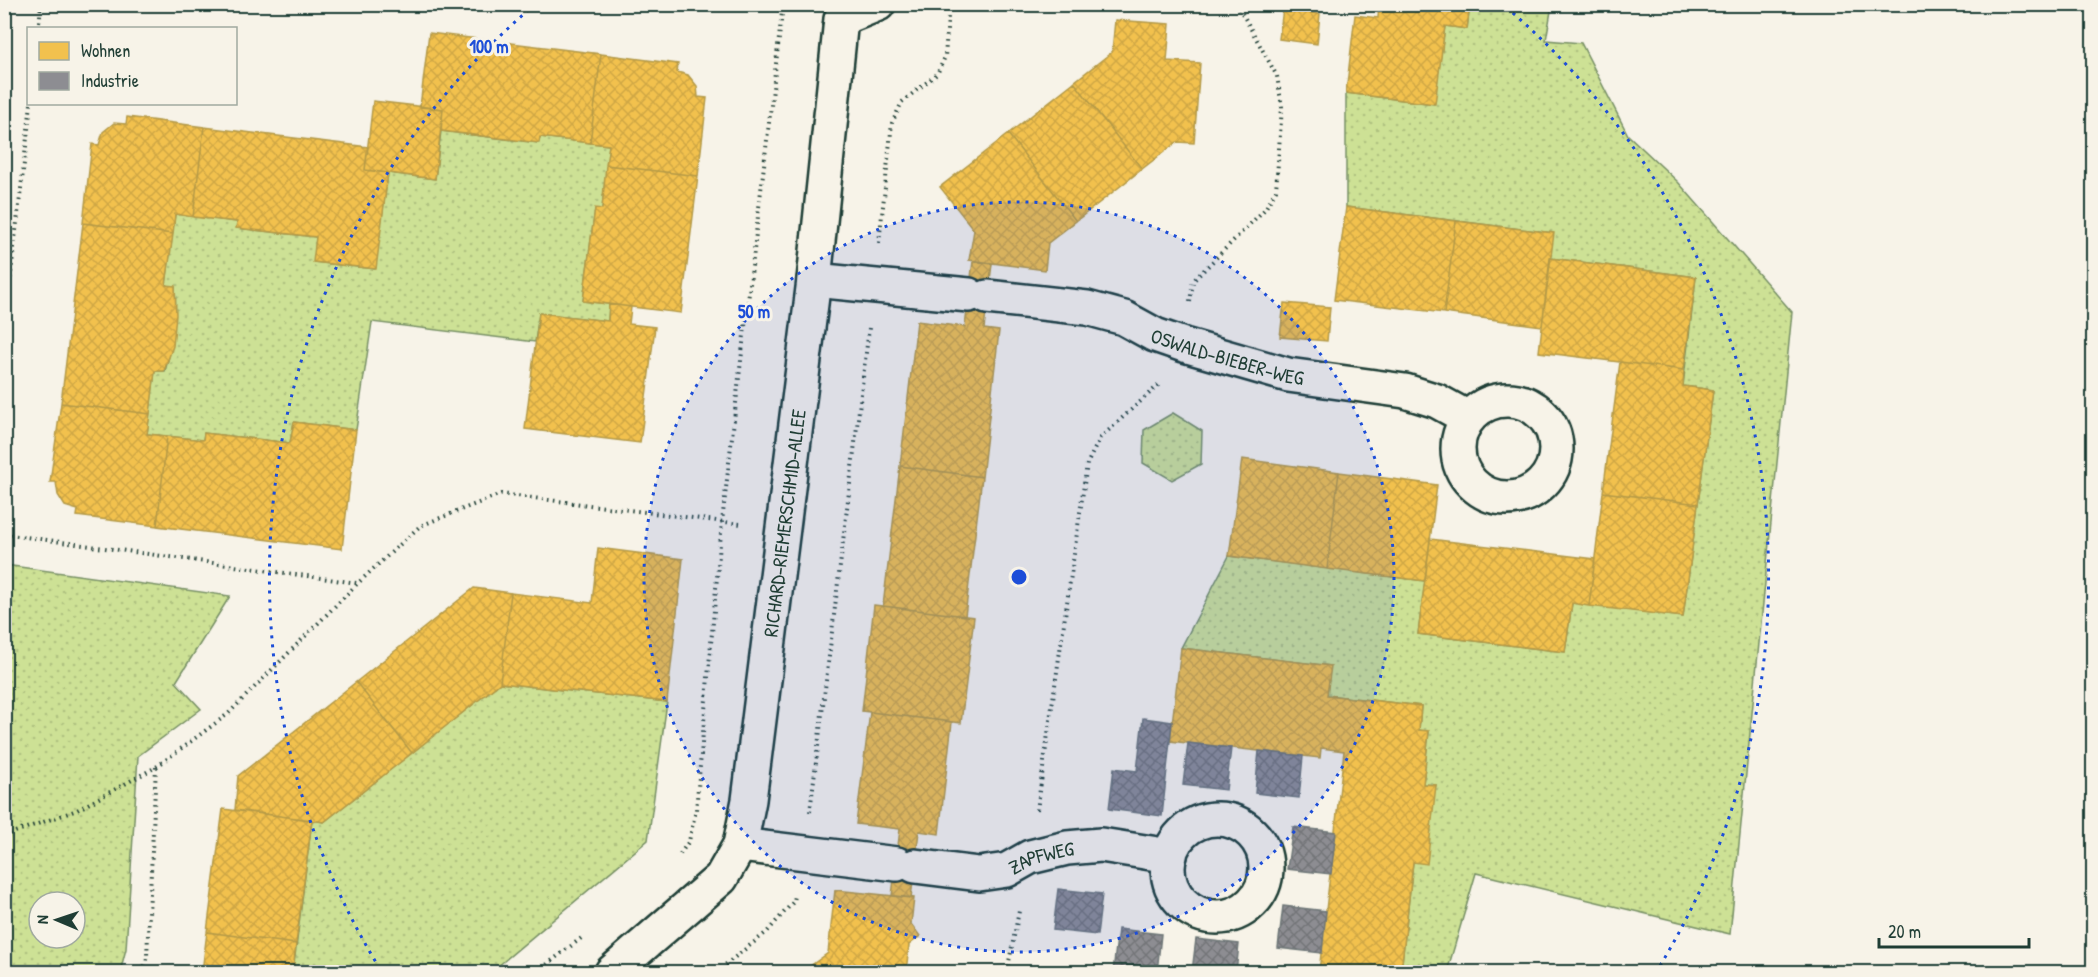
<svg xmlns="http://www.w3.org/2000/svg" width="2098" height="977" font-family="'Patrick Hand',sans-serif">
<style>
.park{fill:url(#park-dots);stroke:#768f64;stroke-width:1.5;fill-rule:evenodd}
.homes{fill:url(#homes-cross-hatch);stroke:#b39946;stroke-width:1.5}
.industry{fill:url(#industry-cross-hatch);stroke:#6c7576;stroke-width:1.5}
.lines{fill:none;stroke-linecap:round;stroke-linejoin:round}
.street-casing{stroke:#1f3d34;stroke-width:38}
.path{stroke:#1f3d34;stroke-width:4;stroke-dasharray:1.5 4.5;stroke-linecap:butt}
.street{stroke:#f7f3e8;stroke-width:33}
.ring{fill:none;stroke:#1d4ed8;stroke-width:3;stroke-dasharray:3 6}
.labels{text-anchor:middle;dominant-baseline:central;stroke-width:6;stroke-linejoin:round;paint-order:stroke}
.street-label{font-size:20px;fill:#1f3d34;stroke:#f7f3e8}
.centre{fill:#1d4ed8;stroke:#f7f3e8;stroke-width:3}
.ring-label{font-size:18px;text-anchor:middle;font-weight:bold;fill:#1d4ed8;stroke:#f7f3e8;stroke-width:6;stroke-linejoin:round;paint-order:stroke}
</style>
<defs>
<pattern id="park-dots" width="8" height="8" patternUnits="userSpaceOnUse" patternTransform="scale(1.5)"><rect width="8" height="8" fill="#cde195"/><path d="M2 2h.1M6 6h.1" fill="none" stroke="#b0c281" stroke-width="1.8" stroke-linecap="round"/></pattern>
<pattern id="homes-cross-hatch" width="8" height="8" patternUnits="userSpaceOnUse" patternTransform="scale(1.5)"><rect width="8" height="8" fill="#f2c14e"/><path d="M0 0l8 8M0 8l8-8" fill="none" stroke="#cfa745"/></pattern>
<pattern id="industry-cross-hatch" width="8" height="8" patternUnits="userSpaceOnUse" patternTransform="scale(1.5)"><rect width="8" height="8" fill="#8d8d92"/><path d="M0 0l8 8M0 8l8-8" fill="none" stroke="#737478"/></pattern>
</defs>
<rect width="100%" height="100%" fill="#f7f3e8"/>
<filter id="ink" filterUnits="userSpaceOnUse"><feTurbulence type="fractalNoise" baseFrequency=".0167" numOctaves="2"/><feDisplacementMap in="SourceGraphic" scale="12" xChannelSelector="R" yChannelSelector="G"/><feConvolveMatrix kernelMatrix="1 2 1 2 8 2 1 2 1" color-interpolation-filters="sRGB"/></filter>
<g filter="url(#ink)">
<path class="park" d="M1470,5H1552L1546,40L1581,43L1628,135L1678,182L1792,312L1730,934L1476,873L1447,972H1401L1413,862L1436,785L1423,784L1429,732L1419,730L1421,706L1327,695L1330,666L1181,648L1229,556L1425,581L1418,634L1565,652L1572,603L1683,617L1713,390L1683,386L1696,277L1550,258L1553,233L1346,207V93L1434,104L1445,26L1467,29Z
M441,131L538,143L540,137L609,145L602,209H595L583,301L609,304L608,321L539,313L535,342L372,322L356,430L294,422L290,443L204,433L203,440L147,434L155,371H165C174,342 177,317 175,287L166,285L175,214L237,222V228L316,237L314,262L375,269L388,173L435,179Z
M1173,413L1202,431L1201,464L1172,480L1143,463L1144,430Z
M5,565L230,596L176,682L201,709L138,756L126,949L120,972H5ZM39,902H75V938H39Z
M500,683L667,702L648,840L491,972H293L312,820L324,822Z"/>
<path class="homes" d="M1379,4H1470L1467,29L1445,26L1435,104L1346,93L1355,15L1378,18Z
M1283,9L1320,14L1317,44L1279,39Z
M1115,20L1170,24L1167,61L1200,63L1194,143L1177,142L1142,169L1074,82L1112,52Z
M429,33L601,54L590,143L540,137L539,143L441,131L443,109L420,107Z
M601,54L678,64L677,72L688,75L697,86L698,97L707,98L698,176L606,165L609,145L590,143Z
M1074,82L1142,169L1076,221L1008,134Z
M373,101L443,109L435,179L365,170Z
M127,117L204,127L193,217L175,214L173,234L83,223L92,144L99,145L103,132L114,123L126,124Z
M204,127L368,147L365,170L388,173L376,269L313,262L316,237L236,228L237,222L193,217Z
M1008,134L1076,221L1048,243L1045,270L969,260L974,230L940,187Z
M606,165L698,176L681,313L583,301L595,208L602,209Z
M1346,207L1456,221L1444,313L1334,300Z
M1456,221L1554,233L1542,326L1444,313Z
M83,223L173,234L166,285L175,286L176,315L173,346L164,371H155L150,414L61,403Z
M1550,258L1696,277L1684,370L1539,352Z
M973,261L992,264L984,329L999,331L982,477L900,466L917,321L965,327Z
M1284,303L1330,307L1327,341L1280,337Z
M609,304L631,307L629,324L655,327L640,443L525,429L539,313L608,321Z
M1620,362L1684,370L1683,386L1713,390L1698,504L1603,492Z
M61,403L150,414L147,434L167,436L157,526L77,516L78,510L65,506L58,495L56,482H50Z
M294,422L356,430L342,549L157,526L167,436L203,440L204,433L290,443Z
M1242,459L1339,472L1327,569L1229,556Z
M900,466L982,477L965,616L883,606Z
M1339,472L1437,485L1425,581L1327,569Z
M1603,492L1698,504L1683,617L1589,606Z
M1430,539L1595,559L1589,606L1572,603L1565,652L1418,634Z
M598,548L683,559L667,702L500,683L511,593L592,603Z
M474,588L511,593L500,683L412,753L356,682Z
M874,605L974,617L961,723L862,711Z
M1181,648L1331,666L1327,695L1421,706L1419,730L1429,731L1423,784L1436,785L1427,864L1413,862L1401,972H1319L1344,751L1321,748L1320,758L1170,741Z
M356,682L412,753L324,822L235,810L238,776Z
M870,712L952,722L939,834L919,831L911,898L892,896L900,829L856,824Z
M223,809L312,820L296,944L207,932Z
M835,890L914,898L911,924L920,936L909,945L906,972H802L828,953Z
M207,932L296,944L293,972H202Z"/>
<path class="industry" d="M1143,718L1172,722L1162,816L1109,809L1114,768L1137,771Z
M1188,743L1231,748L1226,790L1183,785Z
M1259,751L1303,756L1299,798L1255,793Z
M1293,827L1336,832L1331,874L1287,869Z
M1058,889L1102,894L1097,935L1053,930Z
M1283,906L1326,911L1322,953L1278,948Z
M1118,929L1161,934L1157,972H1113Z
M1196,939L1239,944L1236,972H1192Z"/>
<g class="lines">
<defs>
<g id="street">
<path d="M814,280L969,295"/>
<path id="s1" d="M987,297L1087,308L1124,318L1155,335L1184,345L1288,375L1405,391L1437,401L1468,418"/>
<circle cx="1507" cy="449" r="49"/>
<circle cx="1217" cy="868" r="49"/>
<path d="M740,845L897,864"/>
<path id="s2" d="M915,866L979,874L1007,870L1030,857L1067,848L1101,845L1170,856"/>
<path id="s3" d="M612,972L721,878L740,845L749,800L814,280L841,19L878,4"/>
</g>
</defs>
<use href="#street" class="street-casing"/>
<path class="path" d="M39,28L41,4
M879,243L892,123L902,102L937,74L945,57L949,4
M1190,302L1193,281L1265,209L1276,190L1282,107L1277,76L1237,4
M4,332L31,104
M4,534L357,583
M1037,810L1087,464L1100,438L1161,383
M810,812L869,328
M4,836L77,810L156,767L228,714L358,583L420,526L501,494L741,524
M680,854L689,841L696,810L722,522L783,4
M4,964L9,972
M143,972L147,956L156,767
M537,972L584,936
M716,972L767,932L794,901L795,896
M1007,972L1019,911"/>
<use href="#street" class="street"/>
</g>
</g>
<circle cx="1019" cy="577" r="375" fill="#1d4ed8" fill-opacity=".12"/>
<g class="ring">
<circle cx="1019" cy="577" r="375"/>
<path d="M380 969A750 750 0 0 1 532 7M1506 7A750 750 0 0 1 1658 969"/>
</g>
<g class="labels">
<g class="street-label">
<text stroke="none"><textPath href="#s1" startOffset="250">OSWALD-BIEBER-WEG</textPath></text>
<text stroke="none"><textPath href="#s3" startOffset="507">RICHARD-RIEMERSCHMID-ALLEE</textPath></text>
<text stroke="none"><textPath href="#s2" startOffset="130">ZAPFWEG</textPath></text>
</g>
</g>
<circle cx="1019" cy="577" r="9" class="centre"/>
<g class="ring-label">
<text x="489" y="53">100 m</text>
<text x="754" y="318">50 m</text>
</g>
<rect width="2098" height="977" fill="none" stroke="#f7f3e8" stroke-width="24"/>
<rect x="12" y="12" width="2074" height="953" fill="none" stroke="#1f3d34" stroke-width="2" filter="url(#ink)"/>
<rect x="27" y="27" width="210" height="78" fill="#f7f3e8" stroke="#a1aaa0" stroke-width="1.5"/>
<rect x="39" y="42" width="30" height="18" fill="#f2c14e" stroke="#a1aaa0" stroke-width="1.5"/>
<text x="81" y="57" font-size="18" fill="#1f3d34">Wohnen</text>
<rect x="39" y="72" width="30" height="18" fill="#8d8d92" stroke="#a1aaa0" stroke-width="1.5"/>
<text x="81" y="87" font-size="18" fill="#1f3d34">Industrie</text>
<g transform="translate(57 920) rotate(272)"><circle r="28" fill="#f7f3e8" stroke="#a1aaa0" stroke-width="1.5"/>
<path d="M0-4.5L10 22L0 15L-10 22Z" fill="#1f3d34"/>
<text y="-9" font-size="16" font-weight="bold" text-anchor="middle" fill="#1f3d34">N</text>
</g>
<path d="M1879 938v9h150v-9" fill="none" stroke="#1f3d34" stroke-width="3"/>
<text x="1888" y="938" font-size="18" fill="#1f3d34" stroke="#f7f3e8" stroke-width="4.5" paint-order="stroke">20 m</text>
</svg>
